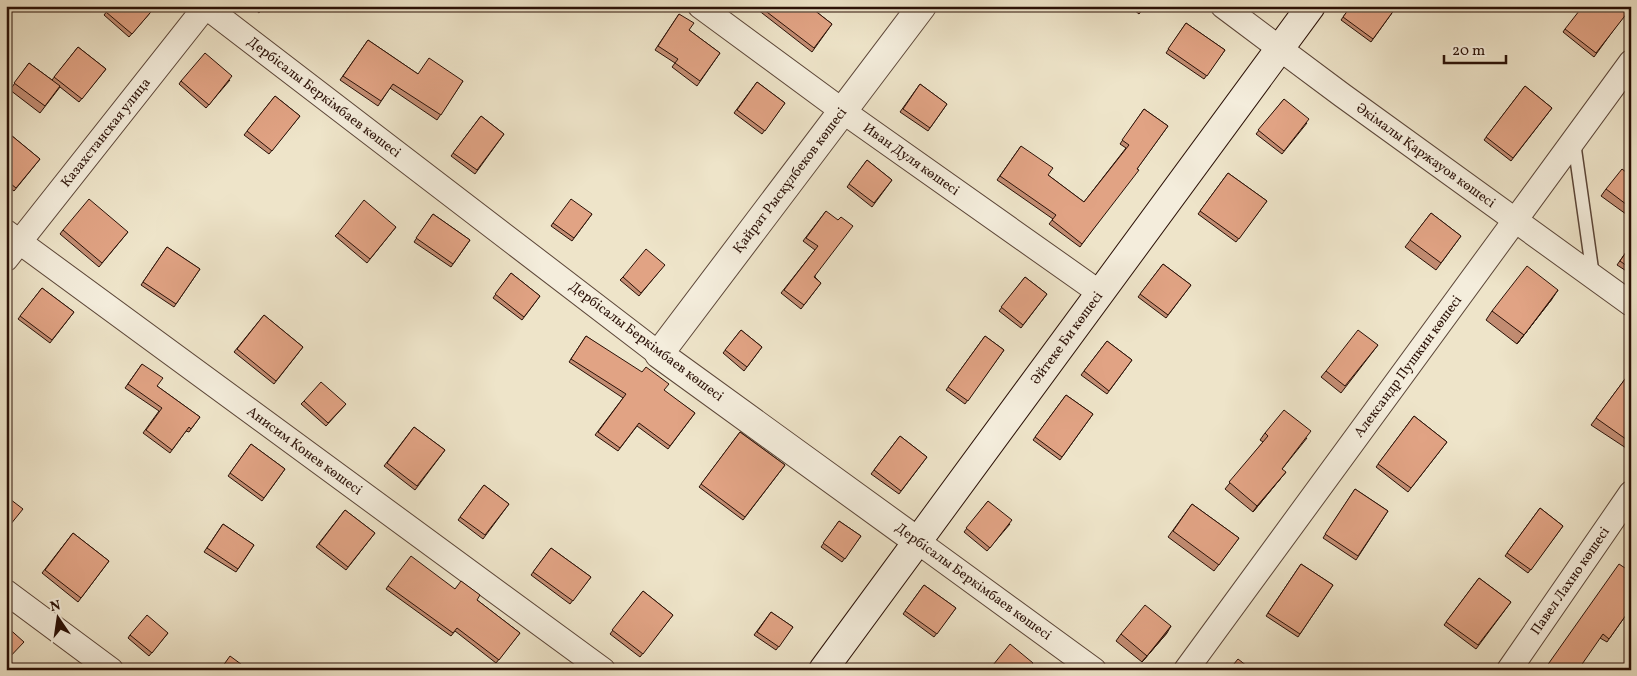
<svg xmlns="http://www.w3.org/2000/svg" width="1637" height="676" font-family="Vollkorn,serif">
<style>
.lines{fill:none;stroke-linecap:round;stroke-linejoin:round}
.service-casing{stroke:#5c4638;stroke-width:15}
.minor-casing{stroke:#5c4638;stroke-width:26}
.tertiary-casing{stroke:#5c4638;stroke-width:30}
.secondary-casing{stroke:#2b1107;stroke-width:30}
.service{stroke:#f4eddc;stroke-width:12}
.minor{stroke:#f4eddc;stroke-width:24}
.tertiary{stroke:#f4eddc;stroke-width:28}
.secondary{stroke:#f4eddc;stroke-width:28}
.wall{fill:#c28c72;stroke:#2b1107}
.shaded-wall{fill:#9e725c;stroke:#2b1107}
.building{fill:#e1a384;stroke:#2b1107}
.labels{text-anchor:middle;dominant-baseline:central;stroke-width:4;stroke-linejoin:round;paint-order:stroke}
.street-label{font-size:14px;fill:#2b1107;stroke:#f4eddc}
</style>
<rect width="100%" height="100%" fill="#eee4c9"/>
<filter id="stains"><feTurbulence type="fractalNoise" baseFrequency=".004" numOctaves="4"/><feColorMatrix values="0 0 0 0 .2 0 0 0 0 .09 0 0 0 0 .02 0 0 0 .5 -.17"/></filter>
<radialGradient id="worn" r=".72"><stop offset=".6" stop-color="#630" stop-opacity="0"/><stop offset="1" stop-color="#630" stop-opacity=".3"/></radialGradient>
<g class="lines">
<defs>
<path id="service" d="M1574,142L1593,276"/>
<g id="minor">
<path id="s1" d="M205,6L659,354"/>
<path id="s2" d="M700,6L844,112L1100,293"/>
<path id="s3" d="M1223,6L1342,95L1631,304"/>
<path id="s4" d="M6,232L603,670"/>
<path id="s5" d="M6,259L206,6"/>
<path d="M917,541L1094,670"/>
<path d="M6,592L111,670"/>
<path id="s6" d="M1186,670L1631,62"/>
<path id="s7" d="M1509,670L1631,493"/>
</g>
<g id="tertiary">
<path id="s8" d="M917,541L659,354L922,6"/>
</g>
<g id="secondary">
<path id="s9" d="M823,670L1311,6"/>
</g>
</defs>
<use href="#service" class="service-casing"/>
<use href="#minor" class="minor-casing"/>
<use href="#tertiary" class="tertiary-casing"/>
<use href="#secondary" class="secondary-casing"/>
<use href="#service" class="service"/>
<use href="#minor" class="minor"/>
<use href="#tertiary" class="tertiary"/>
<use href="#secondary" class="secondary"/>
</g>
<path class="wall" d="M111,6H156L129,37L104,15Z
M251,6H264L259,13Z
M753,6H809L832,24L812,52Z
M1129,6H1145L1139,14Z
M1351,6H1397L1371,42L1341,20Z
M1631,6L1594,57L1563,32L1565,29Z
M679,14L689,30L720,53L697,86L672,67L675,63L655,50Z
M1186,23L1225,50L1204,79L1166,53Z
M368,40L418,74L463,81L437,120L390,88L378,106L340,80Z
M78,47L106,69L79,102L60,87L40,113L10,90L29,63L52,80Z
M230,80L206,108L179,84L181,81Z
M757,82L785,103L762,134L734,113Z
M920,84L947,104L928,131L900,112Z
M1525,86L1552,108L1511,161L1484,140Z
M275,96L300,116L269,154L244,135Z
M1284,99L1307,123L1282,154L1256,134Z
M1144,109L1168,126L1080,247L1049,224L1053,219L997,180L1021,146L1048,175L1084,202L1126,148L1120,144Z
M481,116L504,134L475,174L451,156Z
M6,131L40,159L14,191L6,185Z
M867,160L892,180L872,207L847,187Z
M1228,173L1267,201L1236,242L1198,214Z
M1631,176V216L1630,217L1601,196L1606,189Z
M826,211L815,277L821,283L801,309L781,293L815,250L803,241Z
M1431,213L1461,236L1436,270L1405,247Z
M433,214L470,240L451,267L414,242Z
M592,214L572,241L551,226L553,223Z
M396,227L367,263L335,236L338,233Z
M63,230L128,232L99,267L60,234Z
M1631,245V274L1617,265Z
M167,247L200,269L174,307L141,285Z
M1163,264L1191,285L1166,318L1138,297Z
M662,268L639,296L620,280L623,277Z
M511,273L540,296L522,320L493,298Z
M1025,277L1047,294L1021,328L999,311Z
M42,288L74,312L50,343L18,319Z
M1552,299L1517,344L1486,320L1492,311Z
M264,315L303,347L274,384L234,352Z
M741,330L762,347L744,371L723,353Z
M586,336L695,413L668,449L637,426L618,451L595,435L623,398L569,362Z
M985,336L1004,350L965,404L946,390Z
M1107,341L1132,360L1107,394L1081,375Z
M1378,345L1341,393L1321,377L1326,371Z
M142,364L157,386L200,417L189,432L186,431L170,453L143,433L159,411L125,388Z
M1631,371V441L1626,448L1591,425Z
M1066,395L1093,414L1060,460L1033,440Z
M304,401L346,404L326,426L301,404Z
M1414,416L1447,442L1408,492L1376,467Z
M414,427L445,450L415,490L384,466Z
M740,432L785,465L743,520L699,487Z
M1265,433L1307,438L1282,469L1281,478L1253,512L1225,489L1263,442L1260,440Z
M900,436L927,457L899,494L871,474Z
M251,444L285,469L262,501L228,476Z
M484,485L509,504L483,539L458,520Z
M1355,489L1388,511L1356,560L1323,538Z
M988,501L1010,524L987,551L964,532Z
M1192,504L1239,538L1214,571L1168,537Z
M1540,508L1563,526L1528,573L1505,556Z
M345,510L375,533L346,570L316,547Z
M839,521L861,536L842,562L821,547Z
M223,524L254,545L236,572L204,552Z
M73,533L109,561L78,602L42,573Z
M551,548L591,577L570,604L531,575Z
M1301,564L1333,585L1298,637L1266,616Z
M1631,572V608L1607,642L1600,638Z
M1479,578L1511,602L1476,649L1444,625Z
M924,585L956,608L934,637L903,614Z
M388,586L455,589L477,600L520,633L496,663L455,631L451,636L386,589Z
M643,591L673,615L640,657L610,634Z
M771,612L793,627L776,650L754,635Z
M168,633L149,656L128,638L130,635Z
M1167,633L1142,662L1116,641L1121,634Z"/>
<path class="shaded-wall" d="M1558,290L1552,299L1517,344L1524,335Z
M1286,472L1281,478L1253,512L1257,506Z
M1171,626L1167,633L1142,662L1147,656Z"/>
<path class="building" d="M111,6H156L132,34L106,12Z
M257,6H264L262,9Z
M759,6H809L832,24L814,48Z
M1136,6H1145L1142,11Z
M1351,6H1397L1373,39L1343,17Z
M1583,6H1631V8L1596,53L1565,29Z
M679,14L694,23L689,30L720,53L700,81L675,63L678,59L658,46Z
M1186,23L1225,50L1207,76L1168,49Z
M368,40L418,74L429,58L463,81L441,115L393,84L381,101L343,76Z
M78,47L106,69L82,99L54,77Z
M205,53L232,76L209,105L181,81Z
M29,63L60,86L45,106L14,83Z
M757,82L785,103L765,131L737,110Z
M920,84L947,104L930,128L903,109Z
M1525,86L1552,108L1513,158L1486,137Z
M275,96L300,116L272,151L247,131Z
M1284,99L1309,119L1284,151L1258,130Z
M1144,109L1168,126L1137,169L1139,170L1082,244L1052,220L1056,215L1000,176L1021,146L1053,168L1048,175L1084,202L1129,145L1122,140Z
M481,116L504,134L477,170L453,153Z
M6,131L40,159L16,188L6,180Z
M867,160L892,180L874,203L849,184Z
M1622,169L1631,176V208L1606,189Z
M1228,173L1267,201L1239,239L1200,211Z
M89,199L128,232L102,263L63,230Z
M571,199L592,214L574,238L553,223Z
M364,200L396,227L370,259L338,233Z
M826,211L838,220L841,217L853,226L814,277L821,283L804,305L784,290L818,246L806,238Z
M1431,213L1461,236L1441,263L1410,240Z
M433,214L470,240L453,264L416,238Z
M1631,245V269L1620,261Z
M167,247L200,269L176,304L143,282Z
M646,249L665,265L641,293L623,277Z
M1163,264L1191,285L1168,315L1140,294Z
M1527,266L1558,290L1524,335L1492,311Z
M511,273L540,296L524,317L495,294Z
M1025,277L1047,294L1023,325L1001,307Z
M42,288L74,312L52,340L20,316Z
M264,315L303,347L276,381L237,349Z
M741,330L762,347L747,367L725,350Z
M1358,330L1378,345L1345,386L1326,371Z
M586,336L642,372L646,367L669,384L664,390L695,413L670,446L639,423L620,448L598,432L626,394L571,359Z
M985,336L1004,350L968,401L948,387Z
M1107,341L1132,360L1109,391L1084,371Z
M142,364L163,378L157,386L200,417L191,429L189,427L172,450L146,430L162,408L128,384Z
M1631,371V441L1630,442L1596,418Z
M321,382L346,404L328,423L304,401Z
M1066,395L1093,414L1062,457L1035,437Z
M1284,410L1311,431L1282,469L1286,472L1257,506L1229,482L1268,436L1265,433Z
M1414,416L1447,442L1411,488L1378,464Z
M414,427L445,450L417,486L387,463Z
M740,432L785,465L745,517L701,484Z
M900,436L927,457L901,491L874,470Z
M251,444L285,469L264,498L230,473Z
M484,485L509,504L485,535L460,517Z
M1355,489L1388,511L1358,556L1325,534Z
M6,496L23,509L6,530Z
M988,501L1012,520L990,548L966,528Z
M1192,504L1239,538L1219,565L1173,531Z
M1540,508L1563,526L1531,570L1507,553Z
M345,510L375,533L348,567L319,544Z
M839,521L861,536L845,559L823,543Z
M223,524L254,545L238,569L207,548Z
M73,533L109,561L81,598L45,570Z
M551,548L591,577L573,601L533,572Z
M411,556L455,589L461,581L480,595L477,600L520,633L499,660L457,628L453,633L388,586Z
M1301,564L1333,585L1300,634L1268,613Z
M1619,564L1631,572V608L1609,639L1603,634L1578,670H1544Z
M1479,578L1511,602L1478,645L1446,622Z
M924,585L956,608L937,634L905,611Z
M643,591L673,615L643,654L612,630Z
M1145,605L1171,626L1147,656L1121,634Z
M771,612L793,627L779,647L757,632Z
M147,615L168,633L152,653L130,635Z
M6,626L24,642L6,661Z
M1010,644L1033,663L1028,670H989Z
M230,656L249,670H220Z
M1238,659L1252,670H1229Z"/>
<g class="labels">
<g class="street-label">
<text stroke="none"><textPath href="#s1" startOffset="150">Дербісалы Беркімбаев көшесі</textPath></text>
<text stroke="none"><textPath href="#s5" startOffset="161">Казахстанская улица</textPath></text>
<text stroke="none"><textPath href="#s3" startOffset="252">Әкімалы Қаржауов көшесі</textPath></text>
<text stroke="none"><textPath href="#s2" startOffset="261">Иван Дуля көшесі</textPath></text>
<text stroke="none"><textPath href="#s8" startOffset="536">Қайрат Рысқұлбеков көшесі</textPath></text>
<text stroke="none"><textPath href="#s9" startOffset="412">Әйтеке Би көшесі</textPath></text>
<text transform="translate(646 342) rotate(37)">Дербісалы Беркімбаев көшесі</text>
<text stroke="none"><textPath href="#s6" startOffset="376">Александр Пушкин көшесі</textPath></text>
<text stroke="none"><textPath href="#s4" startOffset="370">Анисим Конев көшесі</textPath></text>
<text stroke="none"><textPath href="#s7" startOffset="108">Павел Лахно көшесі</textPath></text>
<text transform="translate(973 582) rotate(36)">Дербісалы Беркімбаев көшесі</text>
</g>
</g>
<rect width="1637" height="676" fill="none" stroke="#eee4c9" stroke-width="25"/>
<rect x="8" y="8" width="1622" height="661" fill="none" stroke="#2b1107" stroke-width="2.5"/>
<rect x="12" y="12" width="1612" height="651" fill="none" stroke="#2b1107"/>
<g transform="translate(58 618) rotate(347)" stroke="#f4eddc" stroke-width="4" paint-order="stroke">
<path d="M0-4L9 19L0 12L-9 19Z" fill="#2b1107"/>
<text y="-8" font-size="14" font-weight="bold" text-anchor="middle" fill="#2b1107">N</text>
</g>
<path d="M1444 55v8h62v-8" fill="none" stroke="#2b1107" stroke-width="2.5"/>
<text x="1452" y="55" font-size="15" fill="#2b1107" stroke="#f4eddc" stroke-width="4" paint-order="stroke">20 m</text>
<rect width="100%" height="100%" filter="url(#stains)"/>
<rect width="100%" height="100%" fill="url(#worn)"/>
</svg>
